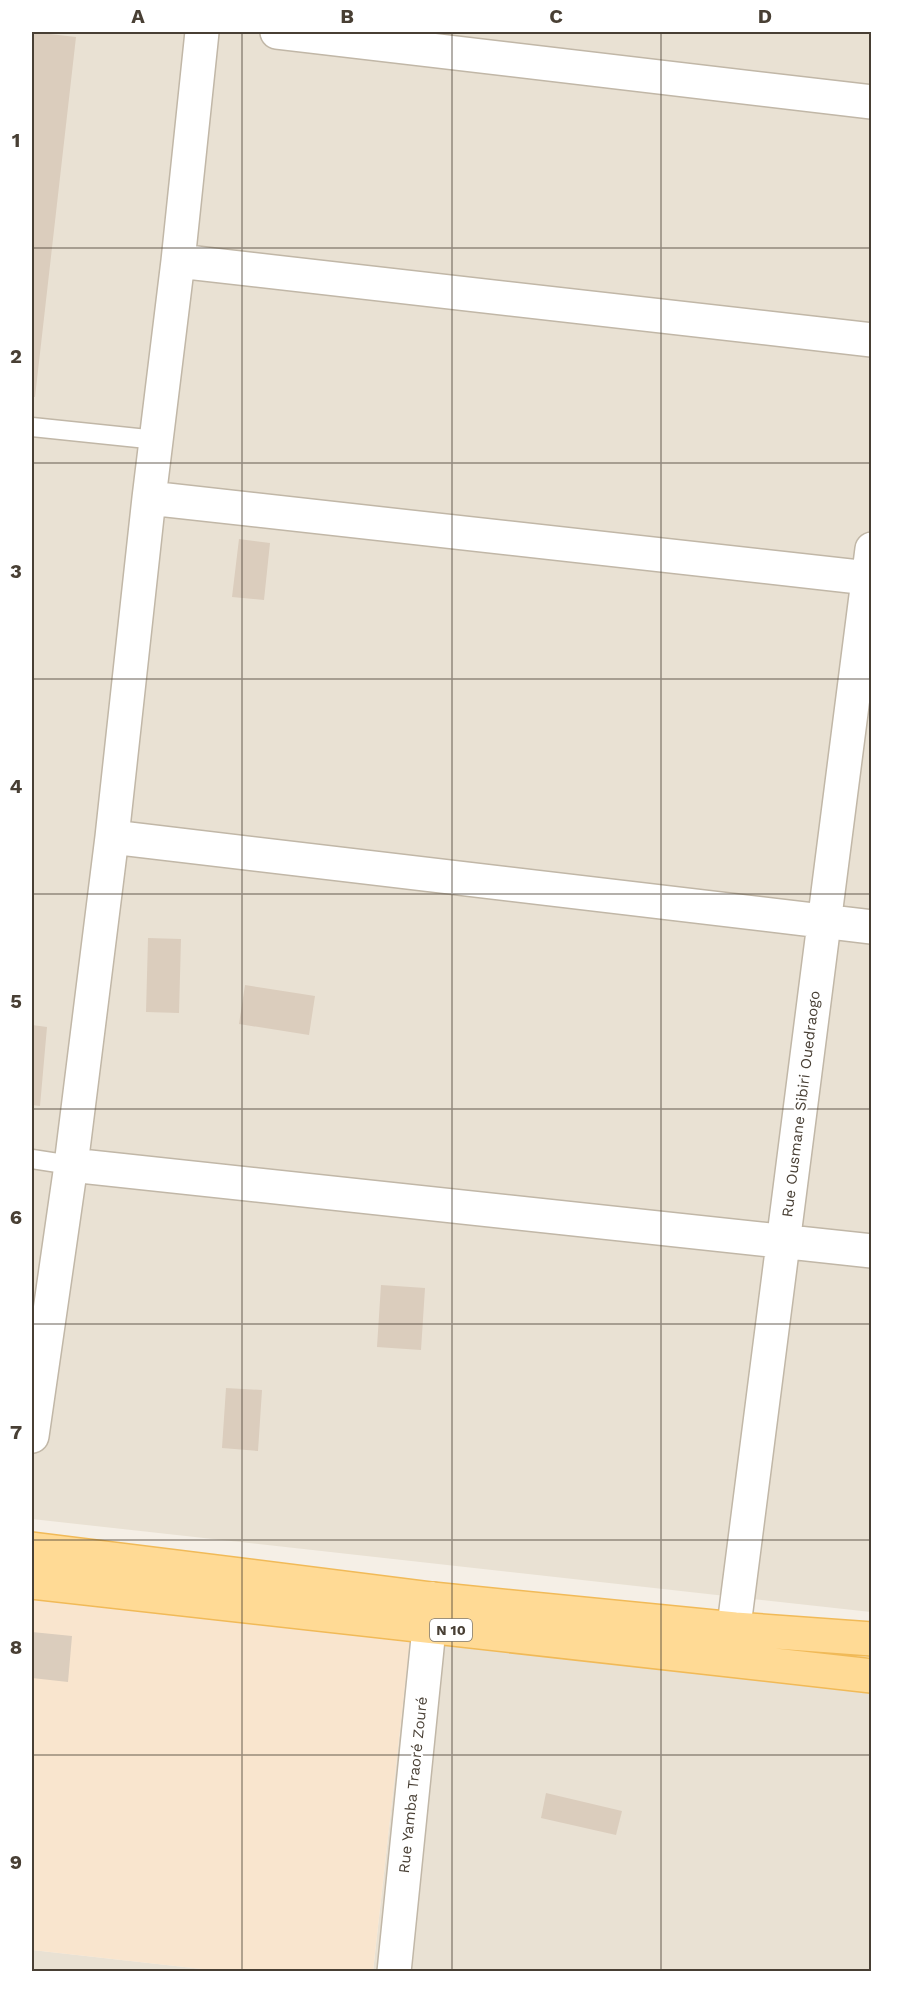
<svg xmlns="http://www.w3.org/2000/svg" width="903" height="2003" font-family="'Work Sans',sans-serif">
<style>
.residential{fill:#e9e1d3}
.commercial{fill:#f9e5ce}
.building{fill:#dbcdbd}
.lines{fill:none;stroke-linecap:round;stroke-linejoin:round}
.lane-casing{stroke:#c1b7a7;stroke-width:21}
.street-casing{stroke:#c1b7a7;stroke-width:36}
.primary-casing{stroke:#f1ba58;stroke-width:36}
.lane{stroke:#fff;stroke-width:18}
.street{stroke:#fff;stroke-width:33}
.primary{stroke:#ffda95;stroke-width:33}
.grid{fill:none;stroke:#483f34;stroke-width:1.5;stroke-opacity:0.55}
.labels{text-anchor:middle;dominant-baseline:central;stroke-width:4.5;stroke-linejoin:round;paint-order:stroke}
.shield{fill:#fff;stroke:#7f7971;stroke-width:1.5}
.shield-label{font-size:14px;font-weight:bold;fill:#483f34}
.street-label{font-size:15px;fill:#483f34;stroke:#fff}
.neatline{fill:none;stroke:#483f34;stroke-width:2}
.grid-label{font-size:20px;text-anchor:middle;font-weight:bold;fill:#483f34}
</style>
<rect width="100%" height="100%" fill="#f5efe6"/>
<path class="residential" d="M32,32H871V1612L32,1519Z
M410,1641L871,1690V1971L373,1972Z
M32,1950L220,1971H32Z"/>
<path class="commercial" d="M32,1599L410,1641L373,1971H220L32,1950Z"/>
<path class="building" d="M32,32L76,37L35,397H32Z
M239,539L270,543L264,600L232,597Z
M148,938L181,939L179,1013L146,1012Z
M245,985L315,996L309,1035L239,1024Z
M32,1025L47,1027L40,1106L32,1105Z
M381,1285L425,1288L421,1350L377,1347Z
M226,1388L262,1390L258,1451L222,1448Z
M32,1632L72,1636L68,1682L32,1678Z
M546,1793L622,1811L616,1835L541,1818Z"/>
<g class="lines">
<defs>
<path id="lane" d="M32,427L157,440
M32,1159L71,1165"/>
<path id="street" d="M277,32L872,102
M178,261L872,340
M149,498L868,578
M112,837L872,927
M71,1165L872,1251
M32,1436L71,1165L112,837L149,498L178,261L202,32
M730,1657L872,549
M394,1972L432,1599"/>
<path id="primary" d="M32,1549L432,1599L735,1629L872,1639
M32,1582L872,1676"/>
</defs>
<use href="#lane" class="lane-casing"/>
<use href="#street" class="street-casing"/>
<use href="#primary" class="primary-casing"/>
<use href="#lane" class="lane"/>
<use href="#street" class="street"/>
<use href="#primary" class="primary"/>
</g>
<path class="grid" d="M242,32V1972M452,32V1972M661,32V1972M32,248H872M32,463H872M32,679H872M32,894H872M32,1109H872M32,1324H872M32,1540H872M32,1755H872"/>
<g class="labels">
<rect class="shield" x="430" y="1619" width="42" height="22" rx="4.5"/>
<g class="shield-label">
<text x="451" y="1630">N 10</text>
</g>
<g class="street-label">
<text transform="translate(801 1104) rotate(-83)">Rue Ousmane Sibiri Ouedraogo</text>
<text transform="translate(413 1785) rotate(-84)">Rue Yamba Traoré Zouré</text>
</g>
</g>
<rect width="903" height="2003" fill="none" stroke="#ffffff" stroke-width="66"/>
<rect x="33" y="33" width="837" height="1937" class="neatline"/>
<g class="grid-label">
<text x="138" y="23">A</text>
<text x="347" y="23">B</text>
<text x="556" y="23">C</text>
<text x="765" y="23">D</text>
<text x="16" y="147">1</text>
<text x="16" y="363">2</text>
<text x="16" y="578">3</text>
<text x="16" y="793">4</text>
<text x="16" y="1008">5</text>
<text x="16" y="1224">6</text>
<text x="16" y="1439">7</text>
<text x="16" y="1654">8</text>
<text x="16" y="1869">9</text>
</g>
</svg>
